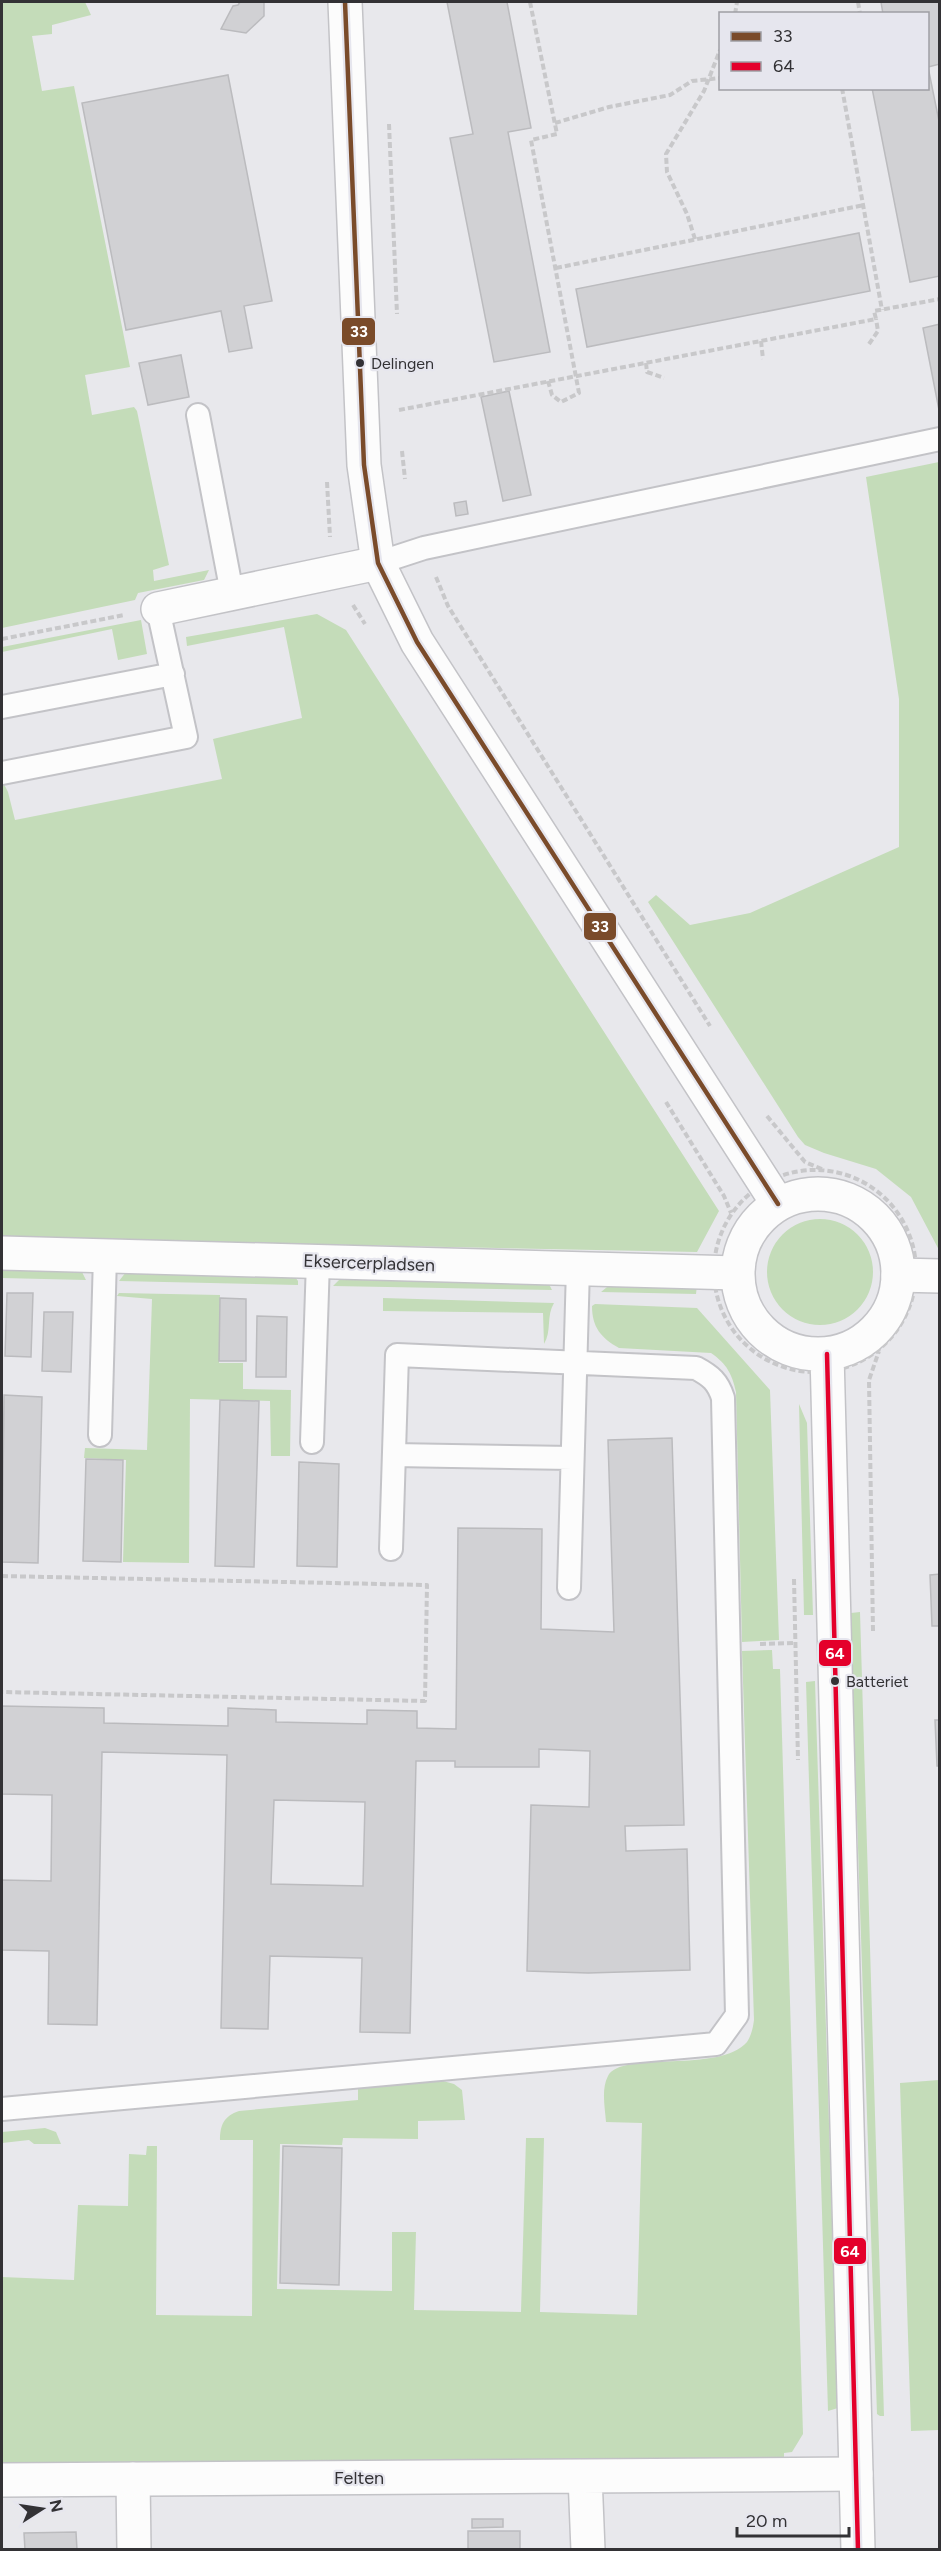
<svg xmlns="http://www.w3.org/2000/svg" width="941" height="2551" font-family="Figtree,sans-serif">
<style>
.green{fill:#c4dcb9}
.building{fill:#d1d1d4;stroke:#bbbbbe;stroke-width:1.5;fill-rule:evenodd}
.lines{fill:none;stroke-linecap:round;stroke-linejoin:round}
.lane-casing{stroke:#c3c3c7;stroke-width:26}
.street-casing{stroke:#c3c3c7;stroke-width:36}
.secondary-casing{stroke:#c3c3c7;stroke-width:36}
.path{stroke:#c8c8ca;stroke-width:4;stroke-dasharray:6 3;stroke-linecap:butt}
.lane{stroke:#fcfcfc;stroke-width:22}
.street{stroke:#fcfcfc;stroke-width:33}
.secondary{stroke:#fcfcfc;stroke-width:33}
.bus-1-casing{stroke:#e6e6ee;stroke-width:9}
.bus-2-casing{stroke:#e6e6ee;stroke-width:9}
.bus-1{stroke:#7a4b2a;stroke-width:4.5}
.bus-2{stroke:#e4002b;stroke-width:4.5}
.bus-dot{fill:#333235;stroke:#e6e6ee;stroke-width:2}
.labels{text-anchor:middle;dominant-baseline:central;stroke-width:4.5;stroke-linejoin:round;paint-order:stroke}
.bus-label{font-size:16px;fill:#333235;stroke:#e6e6ee;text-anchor:start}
.street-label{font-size:18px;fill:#333235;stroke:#e6e6ee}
.line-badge{stroke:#e6e6ee;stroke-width:2}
.badge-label{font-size:16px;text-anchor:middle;font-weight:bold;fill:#fff}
</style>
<rect width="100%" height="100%" fill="#e8e8ec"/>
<path class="green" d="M2,2H85L91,15L52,25V34L32,36L42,91L74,86L130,367L85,375L92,415L134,407L137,411L169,565L153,570L154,581L209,570L204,580L138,593L135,600L2,628Z
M939,462H940L939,1250L911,1197L876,1169L824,1153L805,1145L798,1137L648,902L656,895L690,925L750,913L899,847V699L866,477Z
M317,614L346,630L719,1211L697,1252L2,1238V785L4,784L8,792L15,820L222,779L213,739L302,718L284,627L187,646L186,637Z
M141,620L147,654L118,660L112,629L2,652V647Z
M767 1272a53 53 0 1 1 106 0a53 53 0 1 1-106 0Z
M2,1269L81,1270L86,1280L2,1278Z
M126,1272L293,1274L298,1281V1285L119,1281Z
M343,1276L547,1280L552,1290L333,1286Z
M612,1283L697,1285L696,1294L601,1292Z
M119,1293L220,1295L219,1363H243V1389L291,1390L290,1456H271L270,1401L190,1399L189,1563L123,1562L126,1460L84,1458L85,1448L147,1450L152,1299L117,1296Z
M383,1298L554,1303C546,1316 552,1331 544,1344L543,1313L383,1311Z
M595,1304L697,1308L770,1390L779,1640L742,1642L736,1392C732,1374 727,1364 711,1353L619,1348C601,1338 592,1327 592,1306Z
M799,1404L807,1423L813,1615H804Z
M860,1612L884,2416H880L877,2414L853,1698L851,1613Z
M772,1650L773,1669H780L803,2434L792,2452L784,2453V2460L2,2465V2277L74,2280L78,2205L128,2206L129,2154L146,2155L147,2146H157L156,2315L252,2316L253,2140H220C220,2125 224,2116 239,2111L358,2100V2088L443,2081L454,2084L462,2090L465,2120L418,2121V2139L343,2138L342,2145L280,2144L277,2289L392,2291V2232H416L414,2310L521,2312L526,2138H544L540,2312L637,2315L642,2123L606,2122C605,2108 601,2089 608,2076C621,2050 720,2074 747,2042C751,2036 753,2028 754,2020L742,1651Z
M815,1681L838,2408L828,2411L806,1682Z
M939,2080V2430L911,2431L900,2083Z
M45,2128L56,2132L61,2144H34L29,2140L2,2143V2132Z"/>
<path class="building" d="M240,2H264V16L246,33L221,29L233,6L238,5Z
M447,2H507L531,128L508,132L550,352L494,362L450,138L473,134Z
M881,2H940V64L928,67L940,126V276L910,282L872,88H928V14H883Z
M228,75L272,301L244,306L252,348L229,352L221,311L126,330L82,103Z
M859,233L870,291L587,347L576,289Z
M940,324V415L923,328Z
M181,355L189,397L148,405L139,363Z
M509,391L531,495L503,501L481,397Z
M466,501L468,514L456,516L454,503Z
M7,1293H33L31,1357L5,1356Z
M220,1298L246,1299V1361H219Z
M44,1312H73L71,1372L42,1371Z
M257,1316L287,1317L286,1377H256Z
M4,1395L42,1397L38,1563L2,1562Z
M220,1400L259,1401L254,1567L215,1566Z
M672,1438L684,1825L625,1826L626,1851L687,1849L690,1970L588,1973L527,1971L531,1805L589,1807L590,1751L539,1749V1767H455V1761H416L410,2033L360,2032L362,1958L270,1956L268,2029L221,2028L227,1755L102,1752L97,2025L48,2024L49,1951L2,1950V1880L51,1881L52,1795L2,1794V1706L104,1708V1723L228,1726V1708L276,1710V1722L367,1724V1710L417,1711V1728L456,1729L458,1528L542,1529L541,1629L614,1632L608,1440ZM274,1800L365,1802L363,1886L271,1884Z
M86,1459L123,1460L121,1562L83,1561Z
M299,1462L339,1464L337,1567L297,1566Z
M940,1574V1626H932L930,1575Z
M935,1720H940V1766H937Z
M283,2146L342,2148L339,2285L280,2283Z
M472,2519H503V2527L472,2528Z
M468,2531H520V2550H468Z
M76,2532L77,2550H25L24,2533Z"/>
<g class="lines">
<defs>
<path id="lane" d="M198,415L232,593
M378,563L424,548L940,439
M2,707L173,674
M2,773L186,737L158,609
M100,1435L105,1256
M312,1442L318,1261
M394,1455L572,1458
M569,1588L578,1268
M2,2109L716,2044L737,2015L723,1398C718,1382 711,1376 696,1368L397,1355L391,1549"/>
<path id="street" d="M158,609L378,563
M2,1253L737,1273
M898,1275L940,1276
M585,2476L588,2550
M133,2479L134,2550
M2,2480L856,2474"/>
<path id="secondary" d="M345,2L364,465L378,563L417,642L778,1204
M738 1274a80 80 0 1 1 160 0a80 80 0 1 1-160 0Z
M827,1354L858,2550"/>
</defs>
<use href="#lane" class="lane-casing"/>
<use href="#street" class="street-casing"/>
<use href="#secondary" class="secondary-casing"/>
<path class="path" d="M530,2L557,134L531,140L579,393L561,402L552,395L548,381
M858,2L860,14
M735,14L737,2
M842,88L882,310
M555,123L609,107L670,95L692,81L720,78
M389,124L397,314
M695,239L687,214L667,172L666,154L704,91L720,50
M556,268L864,205
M761,341L763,359
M869,344L878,331L876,319
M646,363L647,372L664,378
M399,410L876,319L874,311L940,299
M402,451L405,479
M327,482L330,537
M436,577L448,606L710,1026
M353,605L365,624
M2,639L124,615
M666,1102L724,1196L731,1213
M767,1116L805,1162L824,1170
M714 1271a101 101 0 1 1 202 0a101 101 0 1 1-202 0Z
M2,1576L427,1585L425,1701L2,1692
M794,1579L798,1760
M873,1631L869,1380L879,1351
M760,1644L795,1643"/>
<use href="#lane" class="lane"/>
<use href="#street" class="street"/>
<use href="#secondary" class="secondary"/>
<defs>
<path id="bus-1" d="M345,2L364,465L378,563L417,642L778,1204"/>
<path id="bus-2" d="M827,1354L858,2550"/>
</defs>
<use href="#bus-1" class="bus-1-casing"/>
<use href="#bus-2" class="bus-2-casing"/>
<use href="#bus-1" class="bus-1"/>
<use href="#bus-2" class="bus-2"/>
</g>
<g class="bus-dot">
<circle cx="360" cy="363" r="5"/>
<circle cx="835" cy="1681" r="5"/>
</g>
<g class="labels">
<g class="bus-label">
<text x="371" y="363">Delingen</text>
<text x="846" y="1681">Batteriet</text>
</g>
<g class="street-label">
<text transform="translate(369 1263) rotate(2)">Eksercerpladsen</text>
<text x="359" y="2478">Felten</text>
</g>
</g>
<g class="line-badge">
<rect x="341" y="317" width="35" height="29" rx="6" fill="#7a4b2a"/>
<rect x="583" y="912" width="34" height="29" rx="6" fill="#7a4b2a"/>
<rect x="818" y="1639" width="34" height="28" rx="6" fill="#e4002b"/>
<rect x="833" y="2237" width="34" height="28" rx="6" fill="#e4002b"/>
</g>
<g class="badge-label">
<text x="359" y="337">33</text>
<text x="600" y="932">33</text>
<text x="835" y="1659">64</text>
<text x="850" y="2257">64</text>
</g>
<rect width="941" height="2551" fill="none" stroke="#333235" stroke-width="6"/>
<rect x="719" y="12" width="210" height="78" fill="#e6e6ee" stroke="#9e9ea4" stroke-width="1.5"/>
<rect x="731" y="32" width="30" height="9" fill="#7a4b2a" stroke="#9e9ea4" stroke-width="1.5"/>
<text x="773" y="42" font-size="18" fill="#333235">33</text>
<rect x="731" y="62" width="30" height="9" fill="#e4002b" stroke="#9e9ea4" stroke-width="1.5"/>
<text x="773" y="72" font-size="18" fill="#333235">64</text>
<g transform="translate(42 2509) rotate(78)" stroke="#e6e6ee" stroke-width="4.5" paint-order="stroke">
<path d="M0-4.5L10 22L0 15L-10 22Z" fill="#333235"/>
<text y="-9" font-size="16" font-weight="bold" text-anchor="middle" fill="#333235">N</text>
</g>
<path d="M737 2527v9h112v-9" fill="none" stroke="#333235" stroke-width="3"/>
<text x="746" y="2527" font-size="18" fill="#333235" stroke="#e6e6ee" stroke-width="4.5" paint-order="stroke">20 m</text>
</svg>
